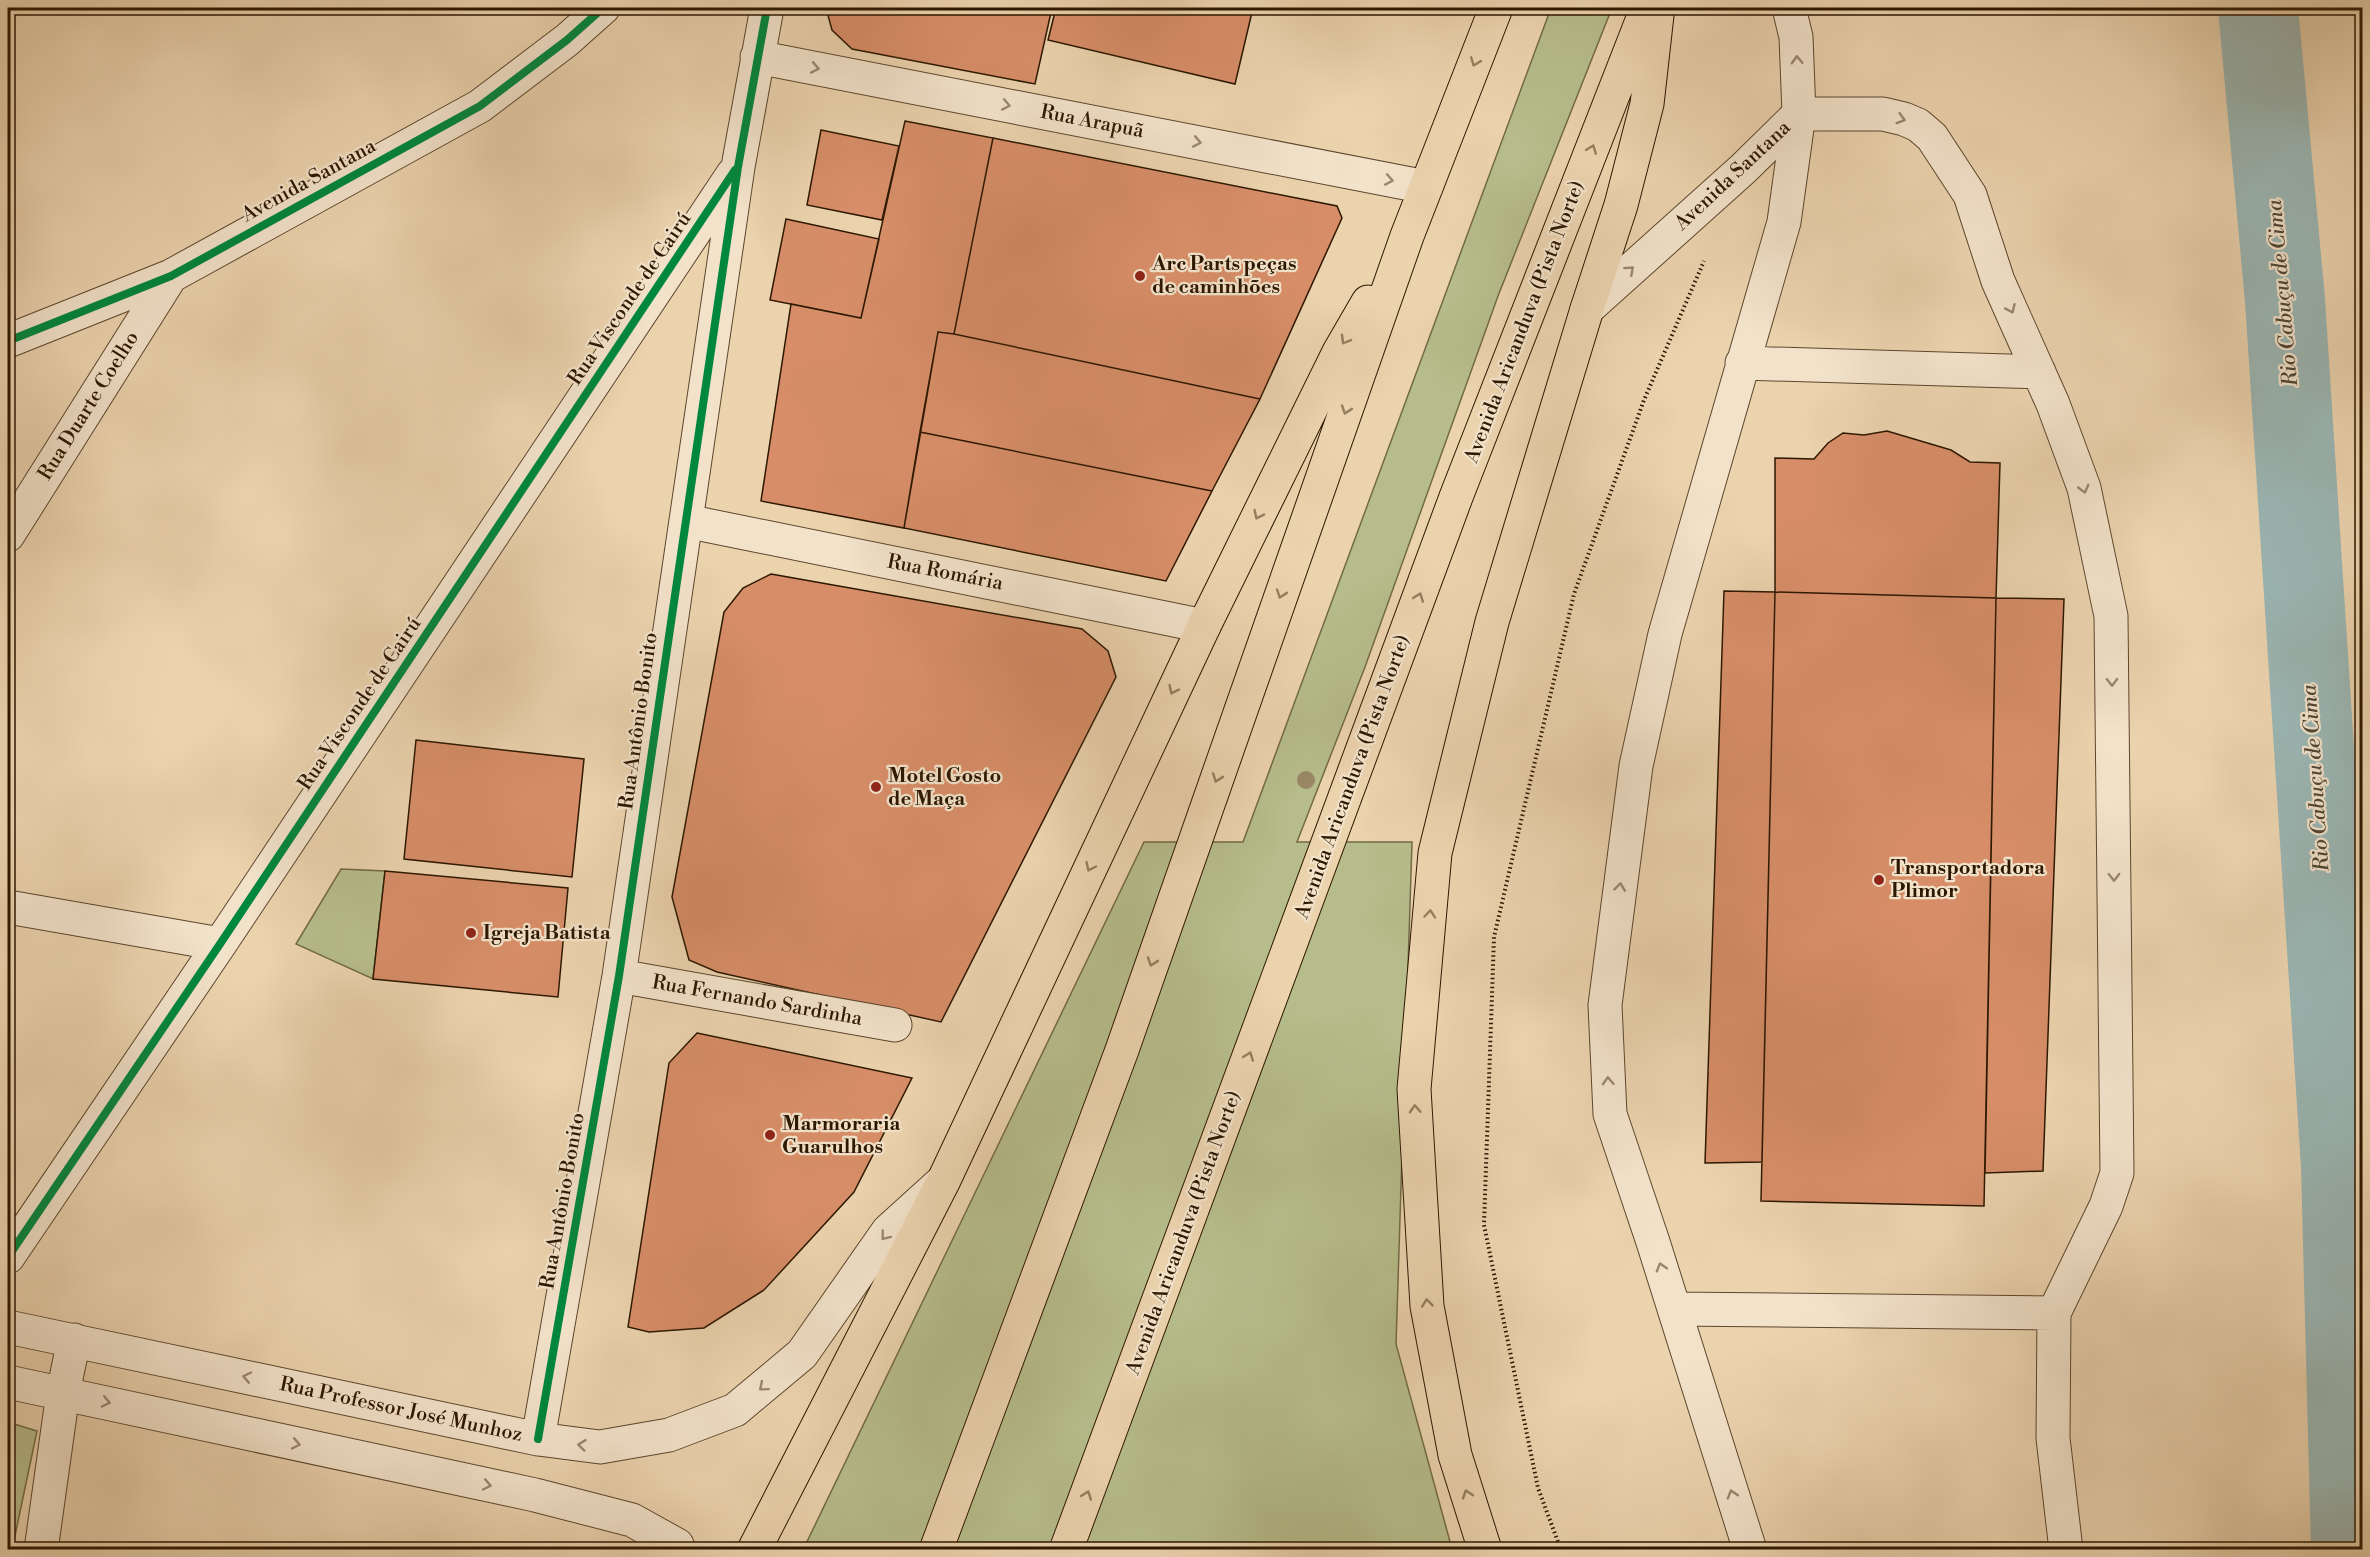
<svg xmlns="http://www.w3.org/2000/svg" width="2370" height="1557" font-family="'Libre Bodoni',serif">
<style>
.green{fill:#b6bc8b;stroke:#726a46;stroke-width:1.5}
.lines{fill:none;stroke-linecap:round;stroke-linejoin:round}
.river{stroke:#9bb6b3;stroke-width:80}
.building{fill:#d78e68;stroke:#2d1700;stroke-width:1.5}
.minor-casing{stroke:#5c462c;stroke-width:35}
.highway-casing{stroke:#2d1700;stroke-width:35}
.path{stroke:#2d1700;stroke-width:4;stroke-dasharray:1.5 3;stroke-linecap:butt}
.minor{stroke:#f2e2ca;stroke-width:33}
.highway{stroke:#ebd3ae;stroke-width:33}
.cycleway-casing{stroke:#f2e2ca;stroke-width:11}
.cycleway{stroke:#00873e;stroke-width:8}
.tree{fill:#998765}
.oneway{stroke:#99876f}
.oneway2{stroke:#967e60}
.poi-dot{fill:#8f2418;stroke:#f2e2ca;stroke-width:2}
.labels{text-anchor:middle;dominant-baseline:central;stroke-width:4.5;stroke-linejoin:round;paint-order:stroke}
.street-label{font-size:20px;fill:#2d1700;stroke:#f2e2ca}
.poi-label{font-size:20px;font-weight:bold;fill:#2d1700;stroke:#f2e2ca;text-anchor:start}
.water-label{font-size:21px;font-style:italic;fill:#4e4736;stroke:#f2e2ca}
</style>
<rect width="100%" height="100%" fill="#ebd3ae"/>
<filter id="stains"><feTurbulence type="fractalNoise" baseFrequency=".00333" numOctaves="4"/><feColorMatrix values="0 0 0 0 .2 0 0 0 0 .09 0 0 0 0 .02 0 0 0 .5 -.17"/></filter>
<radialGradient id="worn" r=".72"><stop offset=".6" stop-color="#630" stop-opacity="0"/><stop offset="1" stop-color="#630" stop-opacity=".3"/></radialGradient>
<path class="green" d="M1551,8H1612L1498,296L1365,667L1297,842H1412L1396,1344L1452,1549L803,1550L1144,842H1243Z
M341,869L385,871L373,979L296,944Z
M8,1422L37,1431L12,1550L8,1549Z"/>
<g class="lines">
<path class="river" d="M2258,8L2285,300L2341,1166L2351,1550"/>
</g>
<path class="building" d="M826,8H1052L1035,84L852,49L832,30Z
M1056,8H1253L1235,84L1048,40Z
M905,121L993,138L954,334L938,332L904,528L761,501L791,304L861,318Z
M821,130L899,146L882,220L807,205Z
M993,138L1337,206L1342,218L1260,399L954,334Z
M786,219L879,239L861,318L770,300Z
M938,332L954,334L1260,399L1212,491L920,432Z
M1887,431L1951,450L1970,462L2000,463L1996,598L1775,592V458L1814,459L1828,443L1843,433L1864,435Z
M920,432L1212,491L1166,581L904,528Z
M771,574L1082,629L1108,651L1116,677L941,1022L717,972L689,960L672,897L724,612L743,588Z
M1724,591L1775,592L1762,1162L1705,1163Z
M1775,592L1996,598L1984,1206L1761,1201Z
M1996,598L2064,599L2043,1171L1985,1173Z
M416,740L584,759L572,877L404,859Z
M385,871L568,888L558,997L373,979Z
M697,1033L912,1078L854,1192L764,1290L704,1328L649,1332L628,1327L669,1063Z"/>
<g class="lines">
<defs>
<path id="minor" d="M757,57L1426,187
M1587,309L1743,169L1799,114L1796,37L1789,8
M8,341L171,276L480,106L567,40L603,8
M1742,363L2039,372
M686,521L1204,626
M8,535L171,276
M8,907L220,944
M619,976L895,1025
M8,1257L220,944L733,174
M1674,1309L2054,1313
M8,1327L538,1439L600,1447L669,1435L735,1410L802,1354L888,1231L941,1183
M8,1382L535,1495L632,1520L677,1545L679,1550
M538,1439L619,976L738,167L767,8
M41,1550L63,1393L74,1340
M1750,1550L1653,1242L1610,1114L1605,1005L1636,766L1665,634L1784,222L1799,114H1883L1904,119L1918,125L1932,137L1970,195L1998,281L2053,404L2084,488L2111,616L2117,1173L2106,1206L2054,1313L2053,1438L2066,1550"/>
<path id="highway" d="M754,1550L943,1182L1204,626L1339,352L1368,302
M936,1550L1122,1050L1407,236L1496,8
M1066,1550L1456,497L1647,8
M1485,1550L1455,1455L1427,1306L1414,1089L1435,853L1492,622L1587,309L1621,205L1647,104L1657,15"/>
</defs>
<use href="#minor" class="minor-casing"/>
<use href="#highway" class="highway-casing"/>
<path class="path" d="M1561,1550L1538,1488L1484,1225L1494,937L1574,594L1644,400L1704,261"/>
<use href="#minor" class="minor"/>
<use href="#highway" class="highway"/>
<defs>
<path id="cycleway" d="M8,341L171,276L480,106L567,40L603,8
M8,1257L220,944L735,170
M538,1439L619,976L738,167L767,8"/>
</defs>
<use href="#cycleway" class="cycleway-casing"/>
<use href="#cycleway" class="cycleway"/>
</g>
<circle class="tree" cx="1306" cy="780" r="9"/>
<defs><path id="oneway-chevron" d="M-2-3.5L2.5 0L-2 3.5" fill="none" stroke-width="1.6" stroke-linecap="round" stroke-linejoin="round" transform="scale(1.5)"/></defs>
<g class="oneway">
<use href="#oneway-chevron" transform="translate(1797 60) rotate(-92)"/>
<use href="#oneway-chevron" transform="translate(815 68) rotate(11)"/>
<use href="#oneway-chevron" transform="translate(1006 105) rotate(11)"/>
<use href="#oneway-chevron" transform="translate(1901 119) rotate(16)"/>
<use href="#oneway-chevron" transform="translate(1197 142) rotate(11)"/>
<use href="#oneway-chevron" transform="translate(1389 180) rotate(11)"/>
<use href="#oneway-chevron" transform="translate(1630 270) rotate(-42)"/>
<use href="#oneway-chevron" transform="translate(2011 309) rotate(66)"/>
<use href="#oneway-chevron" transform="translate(2084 489) rotate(75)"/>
<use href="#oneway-chevron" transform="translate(2112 682) rotate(89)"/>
<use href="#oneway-chevron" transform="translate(2114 877) rotate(89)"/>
<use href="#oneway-chevron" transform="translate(1620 887) rotate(-83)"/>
<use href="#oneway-chevron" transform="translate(1608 1081) rotate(-93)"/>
<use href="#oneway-chevron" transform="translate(885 1236) rotate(128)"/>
<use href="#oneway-chevron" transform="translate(1661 1267) rotate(-107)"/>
<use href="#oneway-chevron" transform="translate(247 1377) rotate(-168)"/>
<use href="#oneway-chevron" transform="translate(763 1387) rotate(140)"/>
<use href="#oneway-chevron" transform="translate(106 1402) rotate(12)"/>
<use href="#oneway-chevron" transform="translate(296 1444) rotate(12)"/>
<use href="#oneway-chevron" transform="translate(582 1445) rotate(-173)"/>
<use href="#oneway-chevron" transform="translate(487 1485) rotate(12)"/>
<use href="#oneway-chevron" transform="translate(1732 1494) rotate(-107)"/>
</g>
<g class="oneway2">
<use href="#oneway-chevron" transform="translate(1475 62) rotate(111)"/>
<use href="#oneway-chevron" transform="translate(1592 149) rotate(-69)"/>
<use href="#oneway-chevron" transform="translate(1345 340) rotate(120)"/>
<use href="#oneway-chevron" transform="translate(1346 410) rotate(109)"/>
<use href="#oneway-chevron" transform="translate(1258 515) rotate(116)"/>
<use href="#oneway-chevron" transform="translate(1281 594) rotate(109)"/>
<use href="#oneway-chevron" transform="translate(1419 597) rotate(-70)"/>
<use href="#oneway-chevron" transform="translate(1173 690) rotate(115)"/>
<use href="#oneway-chevron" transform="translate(1217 778) rotate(109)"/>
<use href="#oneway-chevron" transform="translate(1090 867) rotate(115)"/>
<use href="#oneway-chevron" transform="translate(1430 914) rotate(-85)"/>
<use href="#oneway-chevron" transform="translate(1152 962) rotate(109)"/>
<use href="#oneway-chevron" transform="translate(1249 1056) rotate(-70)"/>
<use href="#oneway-chevron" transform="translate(1415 1109) rotate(-93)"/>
<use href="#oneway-chevron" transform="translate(1427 1303) rotate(-96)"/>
<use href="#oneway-chevron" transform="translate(1467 1494) rotate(-108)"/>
<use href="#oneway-chevron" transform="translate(1087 1495) rotate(-70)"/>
</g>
<g class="poi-dot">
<circle cx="1140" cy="276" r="6"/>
<circle cx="876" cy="787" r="6"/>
<circle cx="1879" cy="880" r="6"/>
<circle cx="471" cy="933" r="6"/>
<circle cx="770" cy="1135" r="6"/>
</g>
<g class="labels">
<g class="street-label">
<text transform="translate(1092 122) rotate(11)">Rua Arapuã</text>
<text transform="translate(1733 176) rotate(-43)">Avenida Santana</text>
<text transform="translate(309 181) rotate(-29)">Avenida Santana</text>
<text transform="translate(630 299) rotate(-56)">Rua Visconde de Cairú</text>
<text transform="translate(1525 322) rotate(-69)">Avenida Aricanduva (Pista Norte)</text>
<text transform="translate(89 406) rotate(-58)">Rua Duarte Coelho</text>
<text transform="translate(945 573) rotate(11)">Rua Romária</text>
<text transform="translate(360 704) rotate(-56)">Rua Visconde de Cairú</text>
<text transform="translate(639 721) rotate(-82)">Rua Antônio Bonito</text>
<text transform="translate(1353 777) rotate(-70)">Avenida Aricanduva (Pista Norte)</text>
<text transform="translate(757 1001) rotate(10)">Rua Fernando Sardinha</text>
<text transform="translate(563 1201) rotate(-80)">Rua Antônio Bonito</text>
<text transform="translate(1184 1233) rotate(-70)">Avenida Aricanduva (Pista Norte)</text>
<text transform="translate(401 1410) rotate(12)">Rua Professor José Munhoz</text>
</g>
<g class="poi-label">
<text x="1152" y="264">Arc Parts peças<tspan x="1152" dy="23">de caminhões</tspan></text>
<text x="888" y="776">Motel Gosto<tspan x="888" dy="23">de Maça</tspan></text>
<text x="1891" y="868">Transportadora<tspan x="1891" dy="23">Plimor</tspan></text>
<text x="483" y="933">Igreja Batista</text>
<text x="782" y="1124">Marmoraria<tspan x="782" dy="23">Guarulhos</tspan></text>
</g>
<g class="water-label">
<text transform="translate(2283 293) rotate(-95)">Rio Cabuçu de Cima</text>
<text transform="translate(2316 778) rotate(-94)">Rio Cabuçu de Cima</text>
</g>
</g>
<rect width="2370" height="1557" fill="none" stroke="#ebd3ae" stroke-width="30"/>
<rect x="9" y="9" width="2352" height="1539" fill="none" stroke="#2d1700" stroke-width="3"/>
<rect x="15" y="15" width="2340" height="1527" fill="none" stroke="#2d1700" stroke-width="1.5"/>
<rect width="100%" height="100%" filter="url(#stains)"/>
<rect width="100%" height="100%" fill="url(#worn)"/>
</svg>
